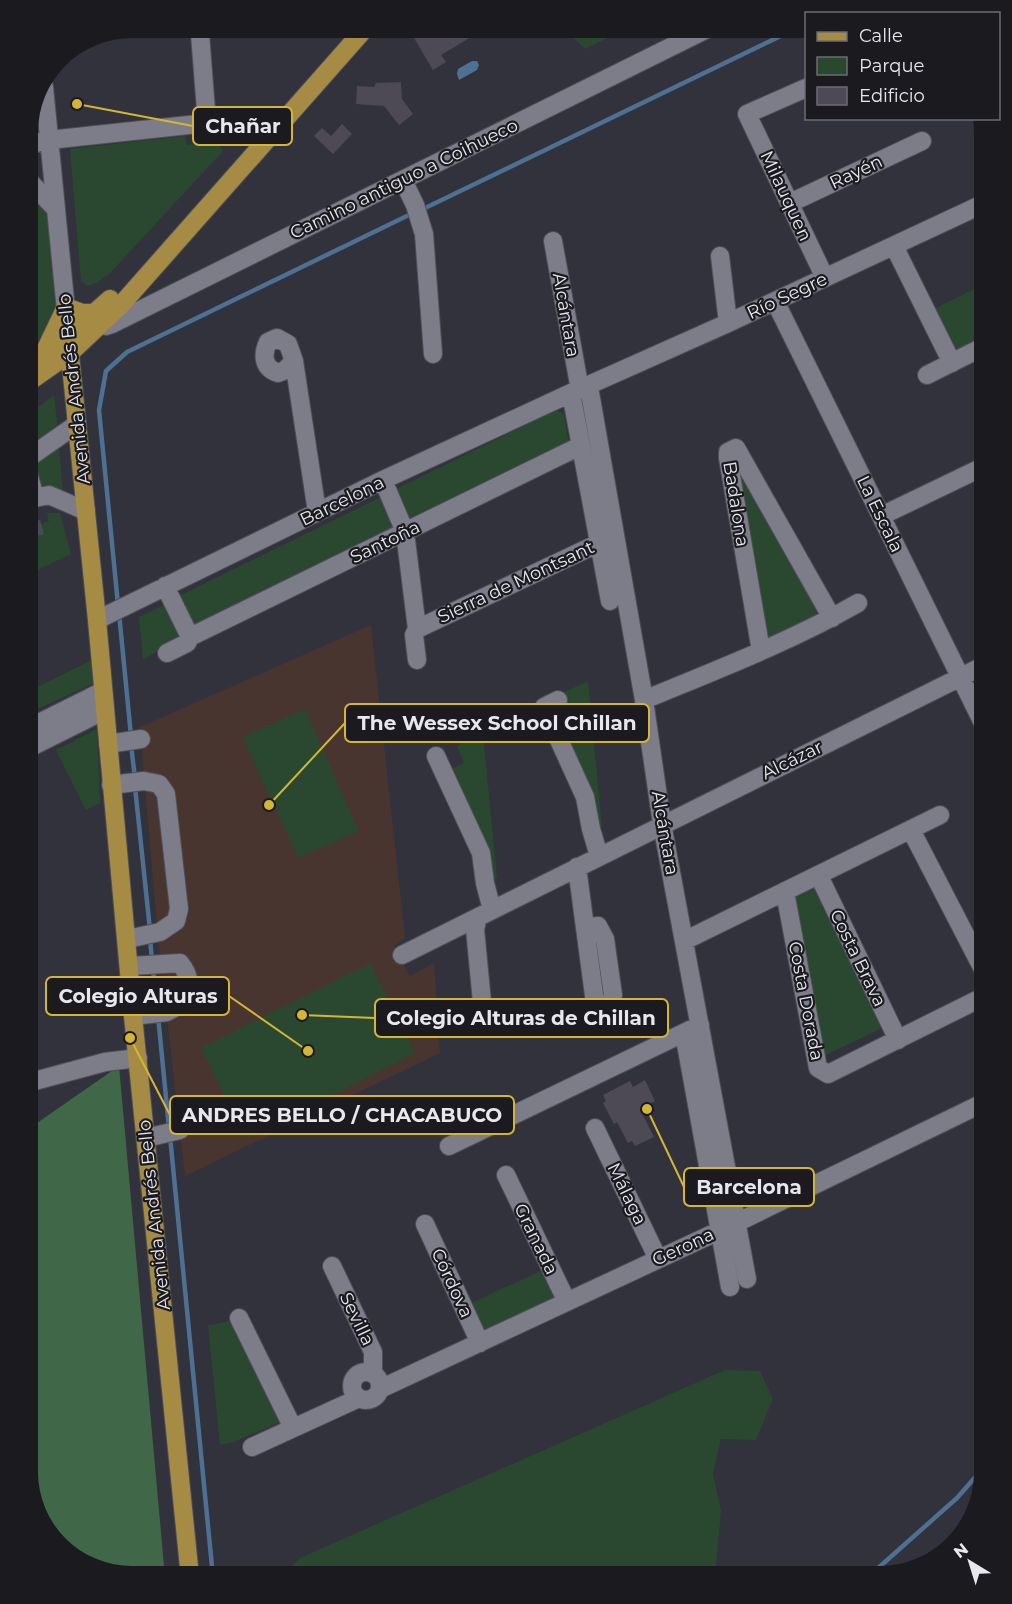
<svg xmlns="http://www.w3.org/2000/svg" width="1012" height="1604" font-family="Montserrat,sans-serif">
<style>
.education{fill:#493530}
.green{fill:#2a4830}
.forest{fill:#406848}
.water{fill:#4e7093}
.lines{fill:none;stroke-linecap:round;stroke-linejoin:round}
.stream{stroke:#4e7093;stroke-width:4.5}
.building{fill:#4e4a55}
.minor-casing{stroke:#4f4f58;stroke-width:20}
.major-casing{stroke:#4f4f58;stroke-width:20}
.minor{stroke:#7d7d8a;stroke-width:18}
.major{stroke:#a68b45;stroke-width:18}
.labels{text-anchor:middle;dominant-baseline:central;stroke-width:4.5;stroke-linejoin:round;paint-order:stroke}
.street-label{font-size:18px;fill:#e7e7ee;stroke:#1a1a1f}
.leader{fill:none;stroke:#d5b535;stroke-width:2}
.callout-dot{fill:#d5b535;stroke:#1a1a1f;stroke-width:2}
.callout{fill:#1a1a1f;stroke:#d5b535;stroke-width:2}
.callout-label{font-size:20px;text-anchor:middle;font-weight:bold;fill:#e7e7ee}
</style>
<rect width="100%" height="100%" fill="#31323c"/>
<path class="education" d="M371,625L405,938L394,946L410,976L434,963L440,1053L185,1176L158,938L140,727Z"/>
<path class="green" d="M566,30H624L585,49Z
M185,136L187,145L217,141L223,151L112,271L97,283L87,286L81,281L70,149Z
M27,193L46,212L50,223L59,294L56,313L44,338L27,347Z
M985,284V341L953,358L929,311Z
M54,395L58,431L27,450V410L40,406Z
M556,410L564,414L569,445L410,522L396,489Z
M59,448L63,494L40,493L32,466Z
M734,452L828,618L762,646Z
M383,496L396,530L199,625L188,621L177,597Z
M47,513H60L71,554L27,575V529L49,521Z
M168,603L185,638L143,659L139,617Z
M92,660L94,683L33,711L27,698V692Z
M588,681L602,827L598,830L595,797L567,736L581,729L564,692Z
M305,709L359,831L298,858L243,737Z
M97,729L100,803L86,810L56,750Z
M483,734L497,877L493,880L489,850L453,768L464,763L457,746Z
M813,883L883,1022L880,1029L826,1055L819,1049L791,894Z
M370,963L415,1053L246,1139L201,1048Z
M545,1269L559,1299L482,1334L469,1304Z
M231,1321L280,1422L231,1443L220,1445L208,1325Z
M725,1370L760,1371L773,1399L756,1440L721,1439L713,1474L721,1511L715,1577H282L300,1558Z"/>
<path class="forest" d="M119,1066L165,1577H125L74,1560L38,1519L27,1473V1130Z"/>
<path class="water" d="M472,61H477L479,65L477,70L459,80L457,74L458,69Z"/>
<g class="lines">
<path class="stream" d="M421,210L797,28
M118,605L99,410L106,371L127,352L413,213
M119,613L131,736
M131,745L135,778
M135,787L150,930
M150,939L152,960
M153,969L157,1008
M158,1016L169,1128
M170,1136L213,1577
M868,1577L957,1498L985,1466"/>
</g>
<path class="building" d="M481,31L441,55L446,62L433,70L414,38L425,32Z
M401,82L402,99L413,114L399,125L384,106L356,104L357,86L374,87L376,83Z
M342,124L352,134L333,154L314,136L322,128L331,136Z
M40,520L44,534L27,539V524Z
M645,1080L655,1101L640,1109L654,1137L635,1146L632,1141L628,1143L617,1122L614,1124L603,1103L606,1101L603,1095L630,1081L633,1087Z"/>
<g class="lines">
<defs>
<path id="minor" d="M44,87L67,321
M806,88L747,114L825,278
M27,145L49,140L207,123L200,34
M27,179L56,209
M403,180L415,205L424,234L433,354
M790,203L922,141
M553,241L580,390
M894,246L952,363
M720,256L728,323
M775,301L985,727
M101,324L106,326L112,324L707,29
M294,361L285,370L278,373C263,368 262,355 268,342L277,338L288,344L294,361L317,512
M927,375L985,346
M589,387L644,700L662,824L747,1279
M571,393L610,601
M27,459L77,424
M383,480L405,532L417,629L414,635L417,660
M35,498L49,495L86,511
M27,500L35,498L27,469
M881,516L985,466
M165,586L190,637L580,446
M97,620L383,480L571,393L728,323L985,203
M417,629L614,536
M761,651L728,458V452L736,448L832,618
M167,653L187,643L190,637
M558,700L544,707L585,797L591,829L599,856
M644,700C716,670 790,642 858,603
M27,729L103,691
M108,744L141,739
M27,749L105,710
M436,756L481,853L485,883L492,910
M111,785L144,781L159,784L166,794L179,909L176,921L160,932L127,939
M911,830L985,973
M577,867L595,1003L597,1007C606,1009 611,1003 613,995L605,939L598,926L585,928
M819,876L898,1040
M785,892L818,1068L828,1074L985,996
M478,917L475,929L484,1023
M684,941L940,815
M402,955L985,665
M130,966L180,963C190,975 191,988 185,1002L167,1012L133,1016
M684,1033L730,1287
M27,1083L105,1062L138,1058
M595,1128L658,1259
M146,1138L180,1130
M449,1146L700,1025
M506,1175L567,1302
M425,1224L480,1343
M332,1266L373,1352V1374
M239,1318L293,1428
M352 1386a14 14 0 1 1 28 0a14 14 0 1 1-28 0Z
M380,1389L736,1223L985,1102
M252,1447L359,1398"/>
<path id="major" d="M68,336L97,620L133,1016L190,1577
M45,351L66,307L82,313H94
M27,366L68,336L110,299
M27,383L70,353L120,306L362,32"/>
</defs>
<use href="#minor" class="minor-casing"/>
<use href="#major" class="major-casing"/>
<use href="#minor" class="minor"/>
<use href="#major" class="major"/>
</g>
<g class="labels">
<g class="street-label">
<text transform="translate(856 172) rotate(-25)">Rayén</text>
<text transform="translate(404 179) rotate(-26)">Camino antiguo a Coihueco</text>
<text transform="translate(786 196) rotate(65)">Milauquen</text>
<text transform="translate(787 296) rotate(-25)">Río Segre</text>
<text transform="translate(566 315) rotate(80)">Alcántara</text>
<text transform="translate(74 389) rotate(-96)">Avenida Andrés Bello</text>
<text transform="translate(342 501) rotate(-26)">Barcelona</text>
<text transform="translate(736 504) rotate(81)">Badalona</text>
<text transform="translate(880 514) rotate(64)">La Escala</text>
<text transform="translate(385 542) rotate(-26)">Santoña</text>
<text transform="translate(516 582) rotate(-25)">Sierra de Montsant</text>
<text transform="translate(792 760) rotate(-26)">Alcázar</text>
<text transform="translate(665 833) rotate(80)">Alcántara</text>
<text transform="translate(858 958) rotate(64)">Costa Brava</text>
<text transform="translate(806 1001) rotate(79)">Costa Dorada</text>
<text transform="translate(627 1194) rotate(64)">Málaga</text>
<text transform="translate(154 1215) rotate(-96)">Avenida Andrés Bello</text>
<text transform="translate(536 1239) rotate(64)">Granada</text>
<text transform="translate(683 1247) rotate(-25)">Gerona</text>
<text transform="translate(452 1283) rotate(65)">Córdova</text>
<text transform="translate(357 1319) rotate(64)">Sevilla</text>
</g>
</g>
<path d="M0 0H1012V1604H0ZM132 38H880A94 94 0 0 1 974 132V1472A94 94 0 0 1 880 1566H132A94 94 0 0 1 38 1472V132A94 94 0 0 1 132 38Z" fill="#1a1a1f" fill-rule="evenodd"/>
<path class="leader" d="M77 104L193 126M269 805L345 723M308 1051L229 996M302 1015L375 1018M130 1038L170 1115M647 1109L684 1187"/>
<g class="callout-dot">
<circle cx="77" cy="104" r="6"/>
<circle cx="269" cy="805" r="6"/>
<circle cx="308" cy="1051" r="6"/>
<circle cx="302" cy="1015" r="6"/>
<circle cx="130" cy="1038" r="6"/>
<circle cx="647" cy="1109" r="6"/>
</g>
<g class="callout">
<rect x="193" y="107" width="99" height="38" rx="6"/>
<rect x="345" y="704" width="304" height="38" rx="6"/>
<rect x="46" y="977" width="183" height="38" rx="6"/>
<rect x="375" y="999" width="293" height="38" rx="6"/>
<rect x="170" y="1096" width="344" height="38" rx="6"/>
<rect x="684" y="1168" width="130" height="38" rx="6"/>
</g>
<g class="callout-label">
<text x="243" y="133">Chañar</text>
<text x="497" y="730">The Wessex School Chillan</text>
<text x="138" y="1003">Colegio Alturas</text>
<text x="521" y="1025">Colegio Alturas de Chillan</text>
<text x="342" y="1122">ANDRES BELLO / CHACABUCO</text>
<text x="749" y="1194">Barcelona</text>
</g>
<rect x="805" y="12" width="195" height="108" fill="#1a1a1f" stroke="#6c6c72" stroke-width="1.5"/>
<rect x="817" y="32" width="30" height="9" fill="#a68b45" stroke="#6c6c72" stroke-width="1.5"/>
<text x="859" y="42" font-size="18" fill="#e7e7ee">Calle</text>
<rect x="817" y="57" width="30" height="18" fill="#2a4830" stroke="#6c6c72" stroke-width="1.5"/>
<text x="859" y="72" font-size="18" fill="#e7e7ee">Parque</text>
<rect x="817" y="87" width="30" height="18" fill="#4e4a55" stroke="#6c6c72" stroke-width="1.5"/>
<text x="859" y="102" font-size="18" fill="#e7e7ee">Edificio</text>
<g transform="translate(970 1562) rotate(322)" stroke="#1a1a1f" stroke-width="4.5" paint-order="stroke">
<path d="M0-4.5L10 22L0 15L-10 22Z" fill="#e7e7ee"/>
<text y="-9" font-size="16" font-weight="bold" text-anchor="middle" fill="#e7e7ee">N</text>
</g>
</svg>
